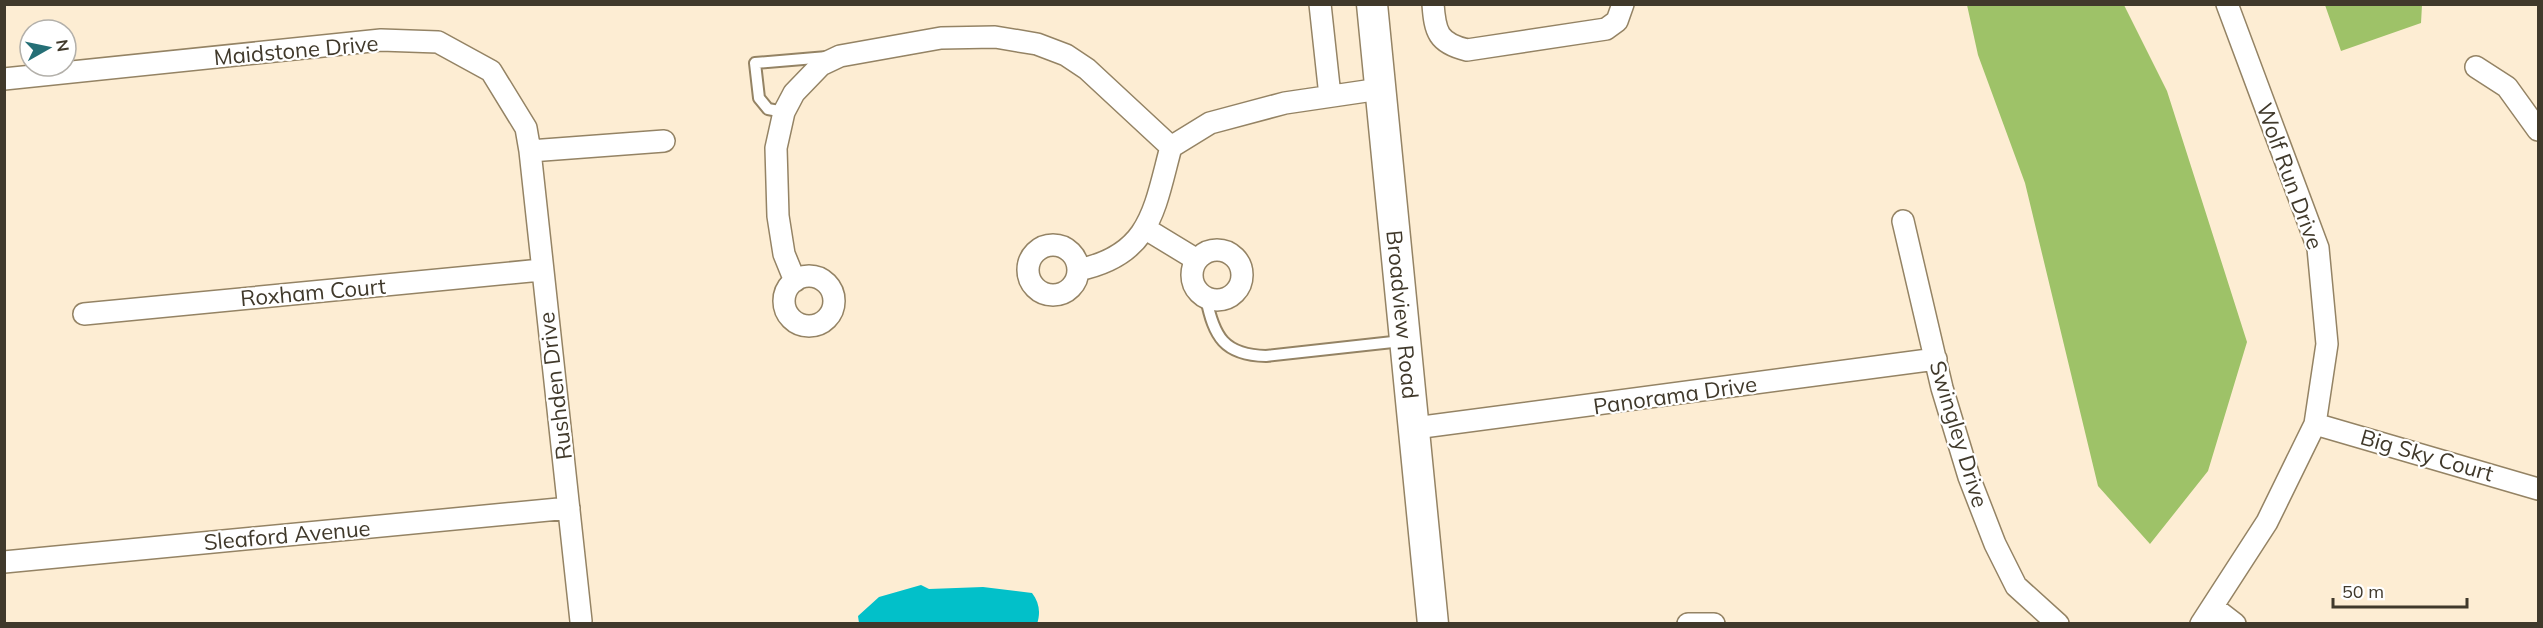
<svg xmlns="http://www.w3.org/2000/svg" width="2543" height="628" font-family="Mulish,sans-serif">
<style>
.forest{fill:#9ec268}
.water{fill:#02c0c9}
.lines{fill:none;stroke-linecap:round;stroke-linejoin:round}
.lane-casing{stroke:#948364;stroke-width:14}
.street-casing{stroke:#948364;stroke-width:24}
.secondary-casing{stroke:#948364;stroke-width:33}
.lane{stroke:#fff;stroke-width:10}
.street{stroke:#fff;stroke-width:21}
.secondary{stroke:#fff;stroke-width:30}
.labels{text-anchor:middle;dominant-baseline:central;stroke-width:4.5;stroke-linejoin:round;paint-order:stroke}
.street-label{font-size:22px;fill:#40392b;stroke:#fff}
</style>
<rect width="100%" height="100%" fill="#fdedd3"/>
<path class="forest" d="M1967,5H2124L2167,91L2247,342L2208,471L2150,544L2098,486L2025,183L1978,55Z
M2325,5H2422L2421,23L2341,51Z"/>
<path class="water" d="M921,585L929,589L983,587L1032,593C1039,602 1041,612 1037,624L859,623L858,616L879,597Z"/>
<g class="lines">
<defs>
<path id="lane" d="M784,112L768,109L759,98L755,63L827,57
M1206,298C1214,337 1224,355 1266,356L1402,341"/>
<path id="street" d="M1320,4L1330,96
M1433,4C1435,32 1438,43 1467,50L1606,29L1617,21L1623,4
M2476,67L2507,87L2538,130
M4,79L381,40L438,42L491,71L526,128L530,151L581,621
M530,151L664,141
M1903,221L1942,388L1969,477L1995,544L2016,586L2058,624
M1146,229L1197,260
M1028 270a25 25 0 1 1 50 0a25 25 0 1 1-50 0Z
M1192 275a25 25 0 1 1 50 0a25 25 0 1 1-50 0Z
M1078,270C1151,255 1154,210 1171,147L1210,123L1285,103L1380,89
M784 301a25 25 0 1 1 50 0a25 25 0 1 1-50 0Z
M795,281L784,254L778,216L776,148L784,112L794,93L821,65L840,56L941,38L995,37L1037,44L1066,55L1087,69L1171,147
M84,314L541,270
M2315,424L2538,489
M1415,428L1936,359
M4,562L569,508
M2213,607L2235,624
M1688,624H1714
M2201,624L2267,522L2315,424L2327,344L2318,248L2227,4"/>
<g id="secondary">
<path id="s1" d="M1372,4L1433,624"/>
</g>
</defs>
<use href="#lane" class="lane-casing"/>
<use href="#street" class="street-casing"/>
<use href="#secondary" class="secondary-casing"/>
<use href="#lane" class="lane"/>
<use href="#street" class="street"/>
<use href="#secondary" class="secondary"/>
</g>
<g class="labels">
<g class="street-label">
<text transform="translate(296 50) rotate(-5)">Maidstone Drive</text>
<text transform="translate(2290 176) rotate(70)">Wolf Run Drive</text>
<text transform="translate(313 292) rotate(-5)">Roxham Court</text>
<text stroke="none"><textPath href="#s1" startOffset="312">Broadview Road</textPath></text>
<text transform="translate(555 386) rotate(-97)">Rushden Drive</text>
<text transform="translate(1675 395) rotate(-8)">Panorama Drive</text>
<text transform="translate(1959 434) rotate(73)">Swingley Drive</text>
<text transform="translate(2427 455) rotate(16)">Big Sky Court</text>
<text transform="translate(287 535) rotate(-5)">Sleaford Avenue</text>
</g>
</g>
<rect width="2543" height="628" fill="none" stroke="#40392b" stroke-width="12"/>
<g transform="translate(48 48) rotate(81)"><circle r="28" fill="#ffffff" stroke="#b3b0aa" stroke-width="1.5"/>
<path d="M0-4.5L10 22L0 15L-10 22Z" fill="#256f76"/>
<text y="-9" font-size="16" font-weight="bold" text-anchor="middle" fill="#40392b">N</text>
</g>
<path d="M2333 598v9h134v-9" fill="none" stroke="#40392b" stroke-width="3"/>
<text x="2342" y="598" font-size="18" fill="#40392b" stroke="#ffffff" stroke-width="4.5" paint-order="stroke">50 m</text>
</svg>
